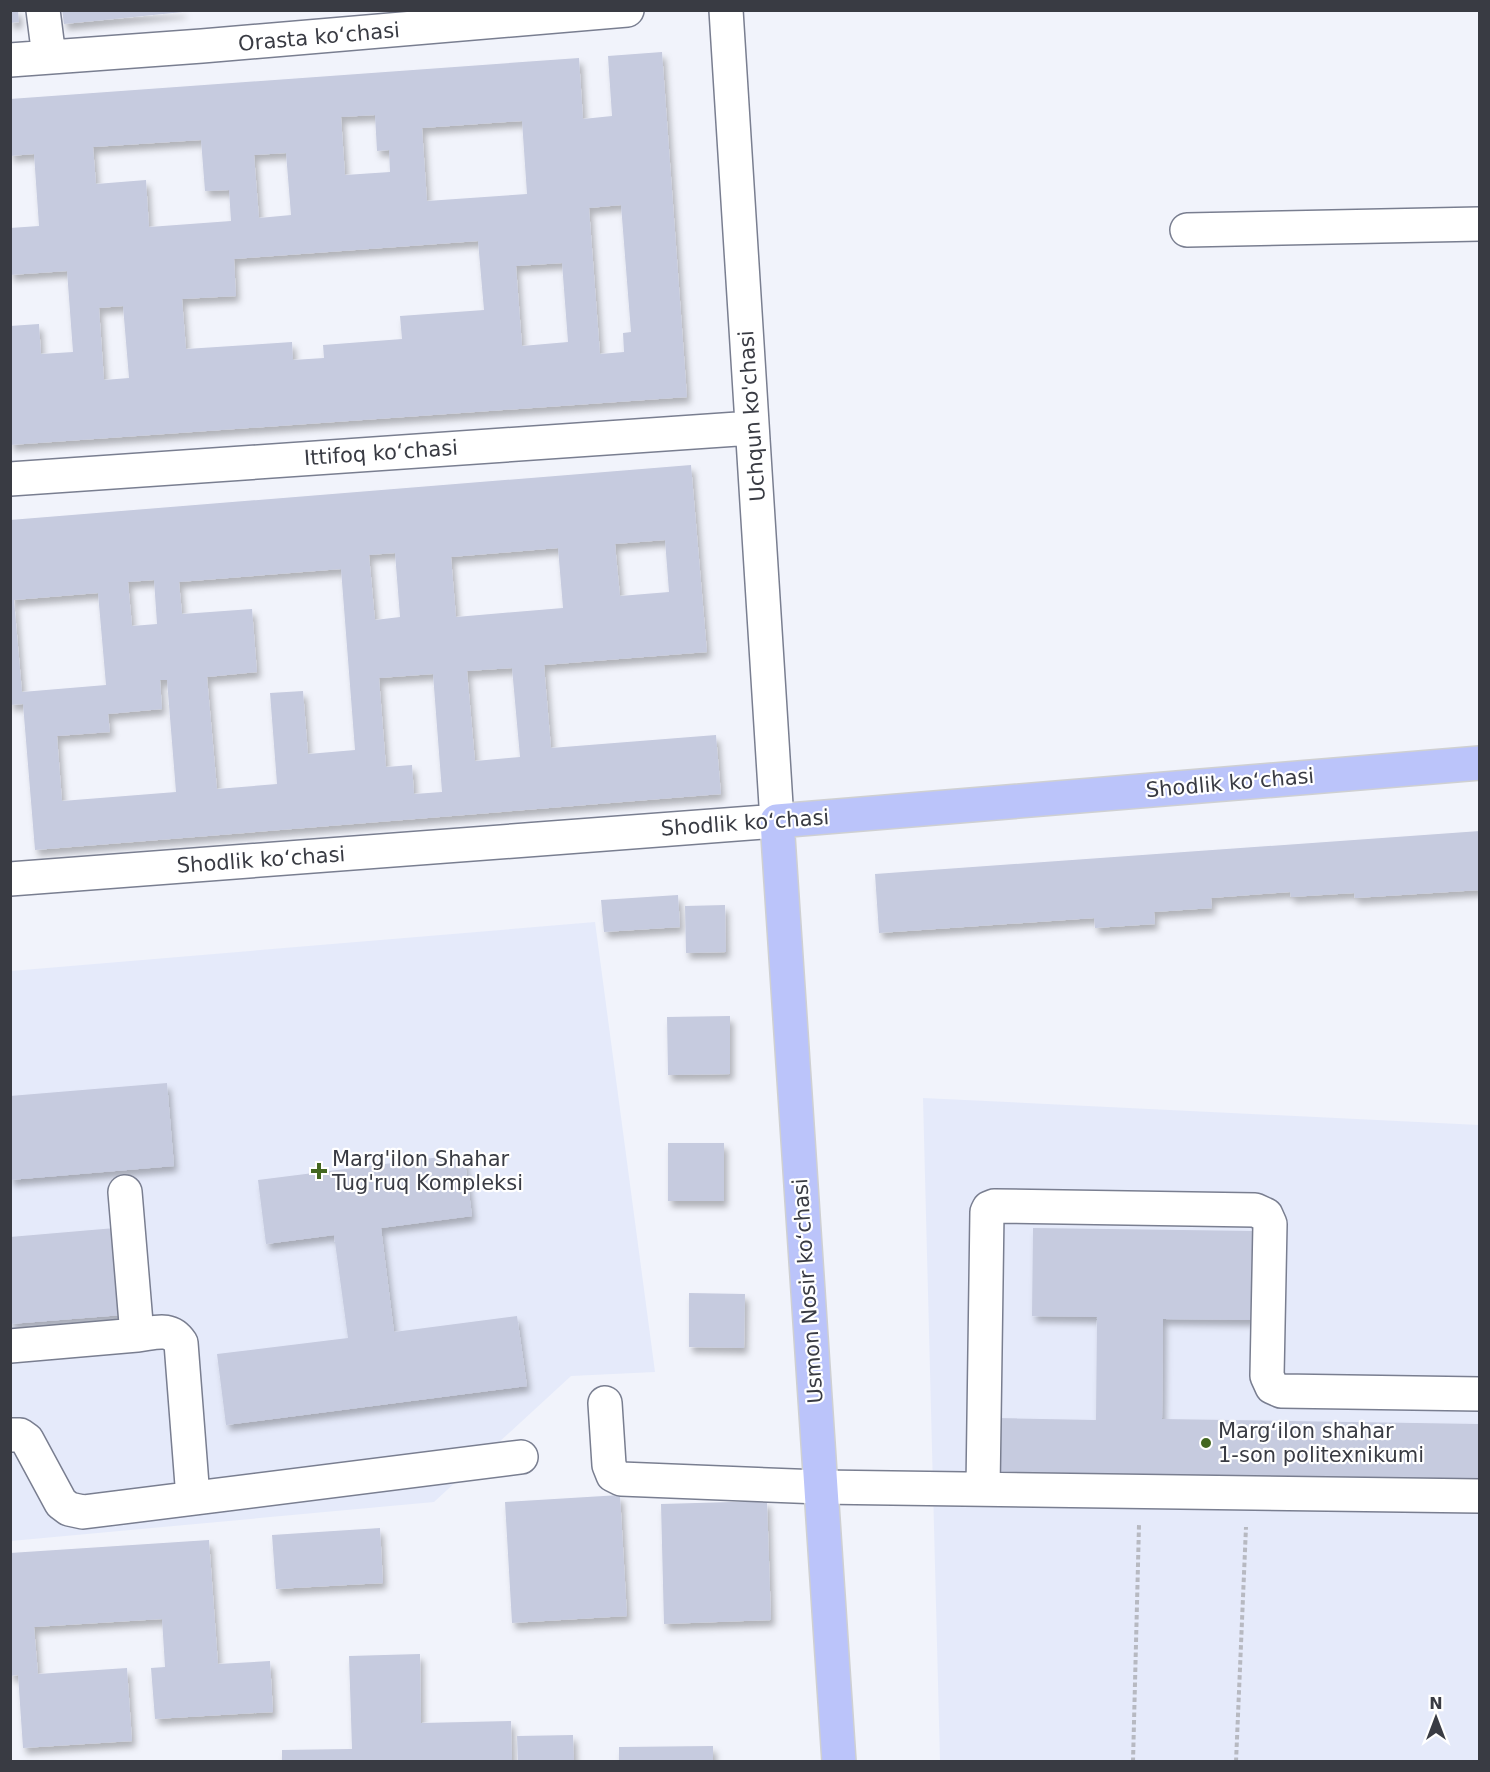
<svg xmlns="http://www.w3.org/2000/svg" width="1490" height="1772" font-family="'DejaVu Sans',sans-serif">
<style>
.built{fill:#e5eafa}
.building{fill:#c6cbdf;fill-rule:evenodd;filter:url(#shadow)}
.lines{fill:none;stroke-linecap:round;stroke-linejoin:round}
.minor-casing{stroke:#797e90;stroke-width:36}
.major-casing{stroke:#cfd0d2;stroke-width:36}
.path{stroke:#b7b9c1;stroke-width:4;stroke-dasharray:4.5 3;stroke-linecap:butt}
.minor{stroke:#fff;stroke-width:33}
.major{stroke:#bbc4fa;stroke-width:33}
.poi-dot{fill:#436720;stroke:#fff;stroke-width:2}
.labels{text-anchor:middle;dominant-baseline:central;stroke-width:4.5;stroke-linejoin:round;paint-order:stroke}
.street-label{font-size:21px;fill:#393b43;stroke:#fff}
.poi-label{font-size:21px;fill:#393b43;stroke:#fff;text-anchor:start}
</style>
<defs>
<filter id="shadow"><feDropShadow dx="3.5" dy="6" stdDeviation="3" flood-color="#0004"/></filter>
</defs>
<rect width="100%" height="100%" fill="#f1f3fb"/>
<path class="built" d="M595,922L655,1372L571,1376L434,1502L11,1541V971Z
M923,1098L1479,1125V1761H940Z"/>
<path class="building" d="M10,10H18L19,22L10,23Z
M62,10H183V12L64,24Z
M662,52L687,397L10,445V326L39,324L41,354L73,352L67,271L10,275V228L39,226L34,154L10,156V99L579,58L583,119L612,116L608,56ZM375,115L377,151L389,150L390,172L345,175L341,117ZM522,121L527,194L427,201L422,128ZM201,140L205,191L229,190L231,221L149,227L146,180L96,184L93,147ZM286,153L291,215L259,218L254,155ZM621,205L631,332L623,333L624,352L600,354L589,208ZM478,241L484,310L400,316L402,339L323,345L324,358L293,360L292,342L186,349L182,299L236,296L234,259ZM562,263L568,342L522,346L516,266ZM123,306L129,378L104,380L99,308Z
M691,465L707,652L544,665L551,748L716,735L721,794L35,850L23,704L10,705V520ZM665,540L669,592L620,596L615,544ZM558,548L563,608L456,617L451,557ZM395,553L400,617L375,620L369,555ZM341,569L355,750L308,754L303,691L270,693L277,784L217,789L207,677L257,672L252,609L182,614L179,582ZM154,580L157,624L132,626L128,582ZM98,593L106,685L22,692L14,600ZM512,668L520,757L475,761L467,671ZM433,674L442,792L414,794L412,765L386,767L379,678ZM160,680H167L176,792L62,801L57,736L110,732L108,714L162,709Z
M1480,831V890L1355,898L1354,893L1291,897L1290,892L1211,898L1212,908L1154,912L1155,924L1095,928L1094,918L879,933L875,874Z
M678,895L680,927L604,932L601,900Z
M725,905L726,952L686,953L685,906Z
M730,1016V1074L668,1075L667,1017Z
M167,1083L174,1166L10,1180V1096Z
M668,1143H724V1201H668Z
M464,1154L472,1216L381,1228L394,1332L517,1316L527,1386L226,1425L217,1354L348,1338L334,1235L266,1244L258,1180Z
M115,1228L122,1315L10,1324V1237Z
M1033,1228L1256,1231L1255,1320L1163,1319L1162,1419L1480,1424V1487L994,1481L995,1418L1096,1420L1097,1317L1032,1316Z
M689,1293L745,1294L744,1348L689,1347Z
M620,1495L627,1616L512,1623L505,1502Z
M767,1501L771,1620L664,1624L661,1504Z
M380,1528L383,1583L276,1589L272,1535Z
M209,1540L218,1664L270,1661L273,1712L155,1719L151,1668L165,1667L162,1619L34,1627L38,1674L127,1668L132,1741L23,1748L18,1675L10,1676V1553Z
M420,1654L421,1723L511,1721L512,1762H282V1750L352,1749L349,1656Z
M573,1735L574,1762H518L517,1736Z
M713,1746V1762H619V1747Z"/>
<g class="lines">
<defs>
<path id="minor" d="M43,10L49,57
M10,60L202,46L627,10
M1187,230L1480,224
M10,479L752,428
M10,879L777,821L726,10
M137,1335C155,1333 170,1326 181,1343L193,1498
M10,1346L137,1335L125,1192
M605,1403L609,1465L613,1475L621,1479L820,1487L1480,1496
M10,1435H20L27,1440L61,1503L69,1509L83,1512L521,1457
M983,1489L987,1212L989,1208L994,1206L1255,1210L1266,1215L1270,1224L1267,1376L1272,1387L1281,1391L1480,1394"/>
<path id="major" d="M839,1762L777,821L1480,763"/>
</defs>
<use href="#minor" class="minor-casing"/>
<use href="#major" class="major-casing"/>
<path class="path" d="M1133,1762L1139,1525
M1236,1762L1246,1527"/>
<use href="#minor" class="minor"/>
<use href="#major" class="major"/>
</g>
<g class="poi-dot">
<path d="M316 1162h6v6h6v6h-6v6h-6v-6h-6v-6h6z"/>
<circle cx="1206" cy="1443" r="6"/>
</g>
<g class="labels">
<g class="street-label">
<text transform="translate(319 37) rotate(-5)">Orasta koʻchasi</text>
<text transform="translate(752 416) rotate(-94)">Uchqun ko'chasi</text>
<text transform="translate(381 453) rotate(-4)">Ittifoq koʻchasi</text>
<text transform="translate(1230 783) rotate(-5)">Shodlik koʻchasi</text>
<text transform="translate(745 823) rotate(-4)">Shodlik koʻchasi</text>
<text transform="translate(261 860) rotate(-4)">Shodlik koʻchasi</text>
<text transform="translate(808 1291) rotate(-94)">Usmon Nosir ko‘chasi</text>
</g>
<g class="poi-label">
<text x="332" y="1159">Marg'ilon Shahar<tspan x="332" dy="24">Tug'ruq Kompleksi</tspan></text>
<text x="1218" y="1431">Margʻilon shahar<tspan x="1218" dy="24">1-son politexnikumi</tspan></text>
</g>
</g>
<rect width="1490" height="1772" fill="none" stroke="#393b43" stroke-width="24"/>
<g transform="translate(1436 1718)" stroke="#ffffff" stroke-width="4.5" paint-order="stroke">
<path d="M0-4.5L10 22L0 15L-10 22Z" fill="#393b43"/>
<text y="-9" font-size="16" font-weight="bold" text-anchor="middle" fill="#393b43">N</text>
</g>
</svg>
